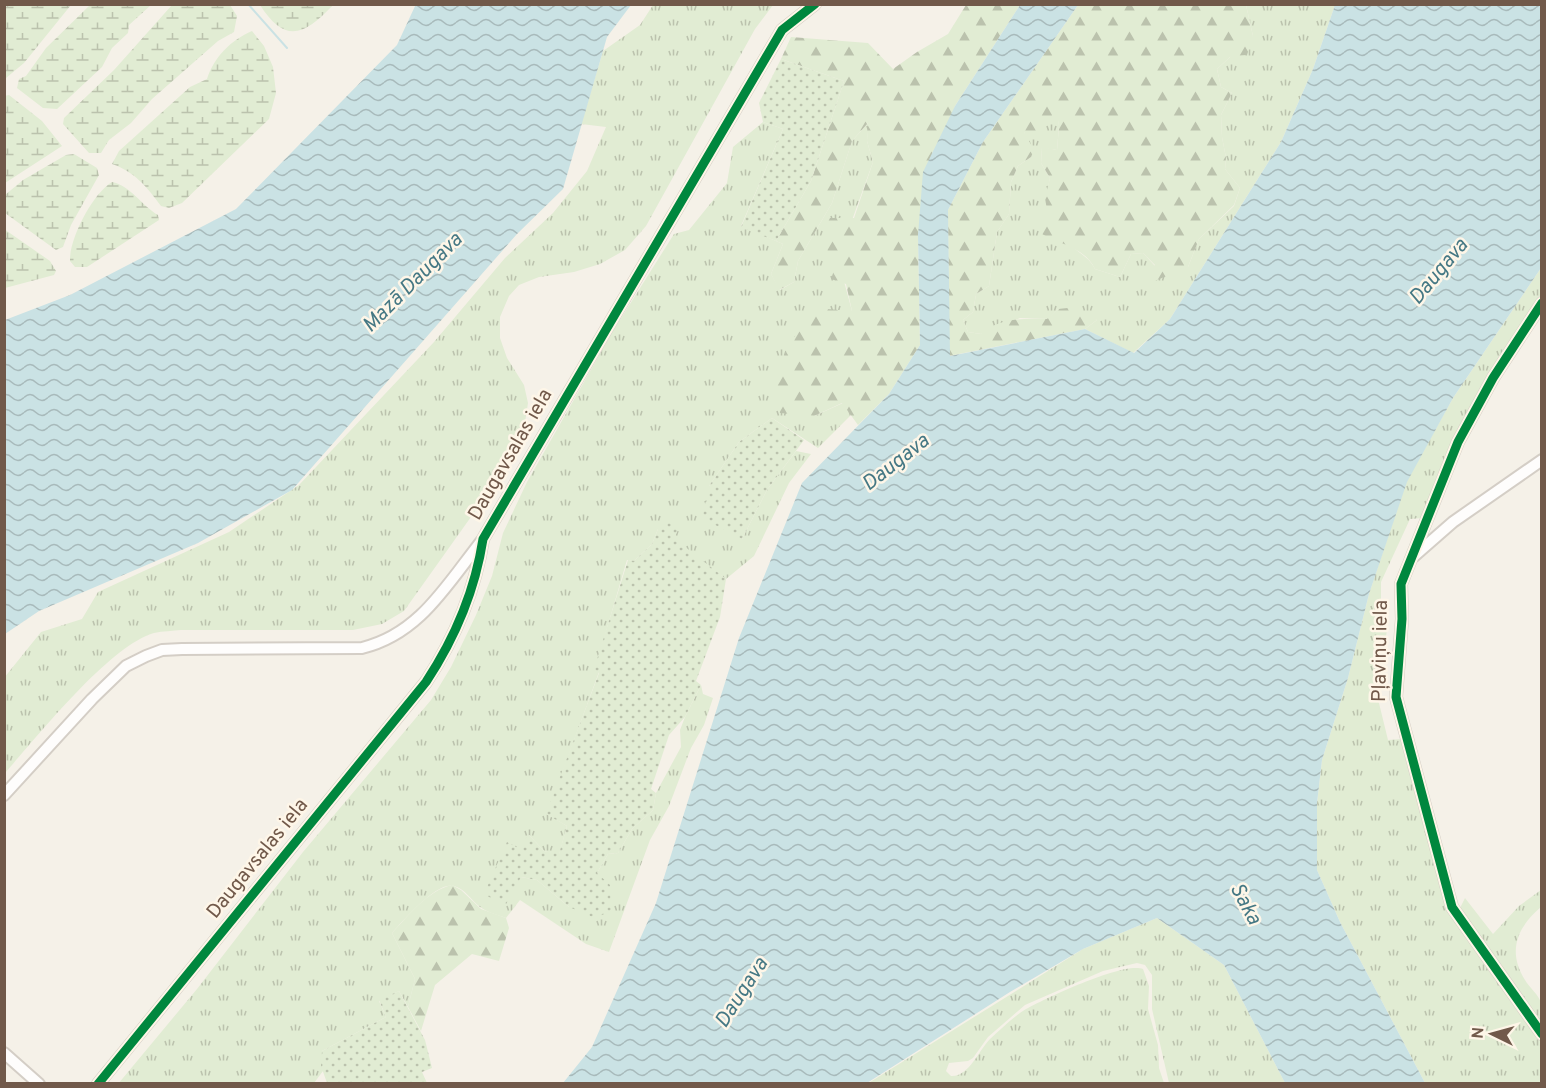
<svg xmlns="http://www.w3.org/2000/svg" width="1546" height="1088" font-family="Overpass,sans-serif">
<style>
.grass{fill:url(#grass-tufts)}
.forest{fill:url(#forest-firs)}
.wetland{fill:url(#wetland-marsh)}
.park{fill:url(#park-dots)}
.water{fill:url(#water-waves)}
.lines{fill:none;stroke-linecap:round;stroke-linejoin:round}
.stream{stroke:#cae2e4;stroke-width:2}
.minor-casing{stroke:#d4cec6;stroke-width:14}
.minor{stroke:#fefdfc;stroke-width:10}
.cycleway-casing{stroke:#fef6e8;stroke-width:13}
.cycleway{stroke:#00873e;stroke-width:9}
.labels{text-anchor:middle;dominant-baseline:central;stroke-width:5;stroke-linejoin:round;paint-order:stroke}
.street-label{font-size:20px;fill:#71594a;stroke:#fef6e8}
.water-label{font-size:21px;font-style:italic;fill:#457884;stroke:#fef6e8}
</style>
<defs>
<pattern id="grass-tufts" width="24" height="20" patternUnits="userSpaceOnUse" patternTransform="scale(1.5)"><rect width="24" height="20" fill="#e1ecd3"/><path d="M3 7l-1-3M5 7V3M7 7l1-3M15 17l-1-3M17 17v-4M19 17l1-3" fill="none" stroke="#bbc2ad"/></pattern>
<pattern id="forest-firs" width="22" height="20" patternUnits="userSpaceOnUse" patternTransform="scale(1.5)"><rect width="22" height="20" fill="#e1ecd3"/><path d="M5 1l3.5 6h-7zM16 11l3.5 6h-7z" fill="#bbc2ad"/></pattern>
<pattern id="wetland-marsh" width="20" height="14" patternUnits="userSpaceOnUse" patternTransform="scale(1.5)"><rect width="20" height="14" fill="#e1ecd3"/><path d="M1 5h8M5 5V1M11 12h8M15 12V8" fill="none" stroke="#bbc2ad"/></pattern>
<pattern id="park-dots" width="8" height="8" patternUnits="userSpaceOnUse" patternTransform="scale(1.5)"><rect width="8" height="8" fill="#e1ecd3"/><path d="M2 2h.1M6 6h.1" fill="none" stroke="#bbc2ad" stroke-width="1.8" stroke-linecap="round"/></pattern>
<pattern id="water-waves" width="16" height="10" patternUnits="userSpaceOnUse" patternTransform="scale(1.5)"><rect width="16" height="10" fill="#cae2e4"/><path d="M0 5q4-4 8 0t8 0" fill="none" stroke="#a8babb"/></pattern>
</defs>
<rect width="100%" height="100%" fill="#f5f1e8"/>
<path class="grass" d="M653,5H773L755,29L646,226L625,250L600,264L574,272L539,277L519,285L509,296L500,317V338L507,358L524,385L528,403L524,429L493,486L404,611L382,624L353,630H181C173,631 163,631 154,633C109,646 38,736 5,773L4,678L41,632L82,619L98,592L229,532L299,485L434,342L505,258L553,213L587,171L606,127L581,124L603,51L640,25Z
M1246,5H1335L1313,69L1281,142L1170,319L1133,353L1085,329L1097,320L1058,309L1048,319L1020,318L981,334L968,332L963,320L973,312L976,294L989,286L997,232L1009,214L1011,182L1018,166L1031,157L1024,132L1057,108L1059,126L1057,150L1042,148L1041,163L1050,178C1043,207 1051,224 1072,246C1081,255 1089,257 1095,269L1120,277L1131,254L1143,253L1155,266L1188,267L1199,239L1234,206L1240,188L1225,169L1226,158L1222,137L1221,115L1232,93L1221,87L1217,69L1253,36Z
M763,122L783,129L741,226L783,244L771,274L780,290L794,282L798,261L832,203L852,141L869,122L867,141L873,162L838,259L852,311L814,416L843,403L851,415L818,448L772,418L739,442L709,486L742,539L767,490L796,451L811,454L789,483L754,556L726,579L658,529L652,544L634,561L627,560L595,669L599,672L547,814L567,826L559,855L544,851L529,835L521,877L537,880L569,907L597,873L608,854L618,853L632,829L653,810L656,793L681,747L680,730L685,717L701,685L703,694L713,698L704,725L691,748L669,806L650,840L609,952L586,944L520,900L506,918C497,915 487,912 480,907C471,900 465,889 454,886C437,881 403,921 392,933L415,979L408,1007L399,991L379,1001L386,1017L322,1051L323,1071L314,1083L118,1084L197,989L303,852L431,700L451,667L476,615L492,576L503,533L527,482L613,331L674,234L689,230L727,183L733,147Z
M1541,268V294L1506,350L1423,518L1410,519L1381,582V599L1387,629L1378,699L1388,740L1402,739L1445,891L1541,1038V1083H1425L1340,922L1317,870V803L1322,760L1348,678L1369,594L1406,482L1453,398Z
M1541,890V907C1517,927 1507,952 1525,980C1529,987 1539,995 1541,1003C1544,1009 1541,1020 1541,1026L1475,934L1460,908L1465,898L1493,934L1519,906Z
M1157,918L1224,965L1285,1083H1169L1152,1009V975L1145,965L1137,963L1103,971L1025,1005L988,1037L973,1058L968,1061L949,1063L946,1071L951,1076C969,1077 979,1050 990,1039C1001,1029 1013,1017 1026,1009C1046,998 1124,961 1143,969L1149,986L1148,1009L1158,1045L1159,1068L1164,1083L867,1084L1083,949Z"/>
<path class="forest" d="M966,5H1020L955,106L918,235L920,345L889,394L858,425L842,403L814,416L780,413L770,388L790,343L814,308L852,311L846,284L831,279L838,259L818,243L830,218H854L873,162L867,141L868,123L852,141L832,203L798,261L794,282L779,290L771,274L783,244L776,241L811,181L844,81L781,59L791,37L868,43L893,69L917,52L948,34Z
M1078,5H1246L1253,36L1247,55L1230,57L1217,69L1221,87L1232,93L1221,115L1222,137L1226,158L1225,169L1240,188L1234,205L1199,239L1188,267L1150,283L1143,277L1155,265L1143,253L1131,254L1120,277L1095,269C1085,248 1062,245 1042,234L1041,213L1047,210L1045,198L1050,178L1041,163L1042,147L1057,150L1059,126L1056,109L1044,129L1035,135L1024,132L1034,150L1031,157L1018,166L1011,182L1009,214L997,232L989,286L976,294L973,312L963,320L968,332L981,334C1000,318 1023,318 1047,319L1058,309L1077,307L1097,320L1085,329L949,356L948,210L983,142Z
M452,885L461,890L481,909L506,918L509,928L499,961L472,954L435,985L421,1031L408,1007L415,979L392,933C409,915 427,891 452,885Z"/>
<path class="wetland" d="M5,4L71,5L24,63L6,78Z
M90,5H151L129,25L128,33L112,48L102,67L57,109L43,108L17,88L19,79L26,76L46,48Z
M172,5H230L237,16L234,32L218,41L152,99L131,123L109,140L101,153H89L63,124L64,118L114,70Z
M260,5H333C304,36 285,44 260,5Z
M252,31L264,46L273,67L276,93L269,119L182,203L169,208L161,206C147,187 135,172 112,164L119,151L190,87L207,79C214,57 231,40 252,31Z
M9,95L42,121L62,146L5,183L4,96Z
M74,154L97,168L99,175L71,225L63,247L56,250L5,213V195L23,180L66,155Z
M112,182C130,185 142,206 158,215L159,220L87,267H75L70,261C69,239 93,193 112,182Z
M4,229L50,261L56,271L54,275L5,288Z"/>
<path class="park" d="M781,59L844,81L811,181L776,241L741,227L783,129L763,122L759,103Z
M772,418L804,440L767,490L742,539L702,518L709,486L739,442Z
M667,520L679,528L674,538L726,579L720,617L696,681L701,685L685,717L669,735L651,789L656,793L653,810L632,829L618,853L608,854L597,873L610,885L611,911L595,918L569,907L537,880L521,877L505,906L484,894L507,842L518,848L529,835L544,851L559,854L567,826L546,814L599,673L594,669L628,560L634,561L652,544L658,529Z
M399,991L425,1040L432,1068L422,1072L427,1083H327L321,1066L322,1051L386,1017L379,1000Z"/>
<path class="water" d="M416,4L631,5L607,37L563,189L517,234L292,490L198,543L39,611L5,634V320L70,295L236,209L397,45Z
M1020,5H1078L983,142L948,210L950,356L1085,329L1134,353L1170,319L1281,142L1313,69L1335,5H1541V268L1453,398L1407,482L1369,594L1348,678L1322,760L1317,803V870L1340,922L1425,1083H1285L1224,965L1157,918L1083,949L1010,992L867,1083H563L592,1047L656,903L739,638L802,483L889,394L920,345L918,235L923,172L955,106Z"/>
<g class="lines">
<path class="stream" d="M248,4L287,48"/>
<defs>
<path id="minor" d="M1542,303L1493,378L1458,442L1401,584L1402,619L1396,697L1452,907L1542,1034
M1413,557L1453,522L1542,460
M4,795L92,699L126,666L146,656L162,650L182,649L362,648C420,634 447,584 483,539
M4,1053L39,1084
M98,1084L426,682C455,638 475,591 483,539L782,30L815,4"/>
</defs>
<use href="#minor" class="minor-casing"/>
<use href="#minor" class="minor"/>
<defs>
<path id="cycleway" d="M1542,303L1493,378L1458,442L1401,584L1402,619L1396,697L1452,907L1542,1034
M98,1084L426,682C455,638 475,591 483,539L782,30L815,4"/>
</defs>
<use href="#cycleway" class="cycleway-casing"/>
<use href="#cycleway" class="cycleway"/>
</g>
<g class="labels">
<g class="street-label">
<text transform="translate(511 455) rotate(-60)">Daugavsalas iela</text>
<text transform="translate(1381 651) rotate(-89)">Pļaviņu iela</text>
<text transform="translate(258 859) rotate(-51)">Daugavsalas iela</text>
</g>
<g class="water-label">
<text transform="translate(1439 272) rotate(-50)">Daugava</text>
<text transform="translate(413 283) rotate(-45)">Mazā Daugava</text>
<text transform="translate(896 463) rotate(-38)">Daugava</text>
<text transform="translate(1245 904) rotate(62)">Saka</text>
<text transform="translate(742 993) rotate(-57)">Daugava</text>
</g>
</g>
<rect width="1546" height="1088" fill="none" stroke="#71594a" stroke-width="12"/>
<g transform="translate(1492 1034) rotate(275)" stroke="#fef6e8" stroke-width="4.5" paint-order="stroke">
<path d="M0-4.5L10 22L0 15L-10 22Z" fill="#71594a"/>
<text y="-9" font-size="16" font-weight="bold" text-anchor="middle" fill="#71594a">N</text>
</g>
</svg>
